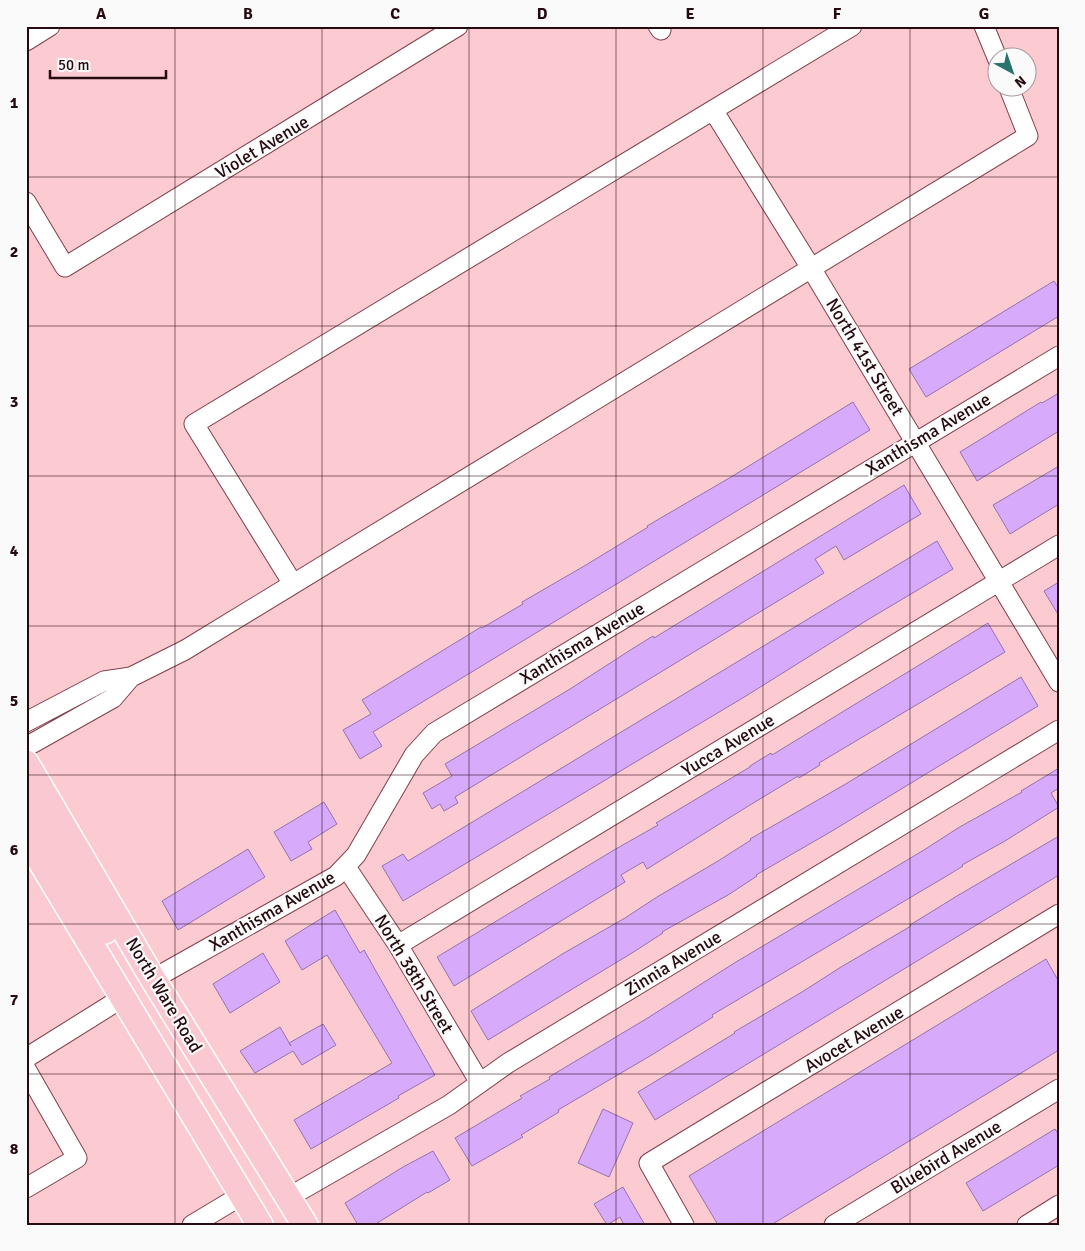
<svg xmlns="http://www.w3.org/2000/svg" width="1085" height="1251" font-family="Signika,sans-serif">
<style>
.building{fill:#d8aafc;stroke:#9373ac}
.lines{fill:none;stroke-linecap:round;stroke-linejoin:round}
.minor-casing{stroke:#823f4c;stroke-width:21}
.major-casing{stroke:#fff;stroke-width:28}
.minor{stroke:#fff;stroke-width:19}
.major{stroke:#f9c8d0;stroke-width:25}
.grid{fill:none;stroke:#250a0f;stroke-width:1;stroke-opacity:0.55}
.labels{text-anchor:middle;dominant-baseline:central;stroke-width:4.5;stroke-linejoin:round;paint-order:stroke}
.street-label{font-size:18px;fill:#250a0f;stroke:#fafafa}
.neatline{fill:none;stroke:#250a0f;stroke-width:2}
.grid-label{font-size:16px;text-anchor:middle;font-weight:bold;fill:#250a0f}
</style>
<rect width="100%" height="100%" fill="#fccbd1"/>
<path class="building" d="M1054,281L1059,289V316L926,397L909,369Z
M1059,393V431L977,481L960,452L1041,402L1042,403Z
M853,402L870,430L373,732L382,746L360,759L343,730L371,714L362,700L481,627L482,628L523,604L522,602L586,565L648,527L647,526L731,477Z
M1059,466V504L1010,534L993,505Z
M904,485L921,514L844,560L836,546L815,559L824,573L455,797L458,803L444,811L440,804L432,809L423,793L452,776L445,764L570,689L632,649L653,636L654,638Z
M937,541L953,569L869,619L746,696L403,901L382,866L403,854L408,861Z
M1059,582V616L1044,591Z
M988,623L1005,652L819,763L820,765L799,778L798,776L750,805L647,869L643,862L621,875L625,882L454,986L437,957L614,850L658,825L656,823L750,767V766L771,753L772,755Z
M1021,677L1038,706L832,831L756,875L757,876L728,895L662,932L663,933L632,953L488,1040L471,1011L564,953L625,918L657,897L718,861L751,840L750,839L844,785Z
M1059,768V788L1051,793L1059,807L1005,841L962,865L963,866L945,877L712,1015L713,1017L650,1056L558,1110L559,1112L521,1135L523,1137L472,1166L455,1138L522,1098L520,1096L550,1079L549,1077L646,1019L736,962L924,850L958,828L1022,792L1021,791Z
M324,802L337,824L308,842L312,849L291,861L274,832Z
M1059,836V875L655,1120L638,1092L735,1033L734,1032L802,992L841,967L911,926L910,925L957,896Z
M248,849L265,877L178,930L162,901Z
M335,910L360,953L364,950L435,1075L398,1096L399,1098L311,1149L294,1120L392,1063L327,955L302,970L285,941Z
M263,953L280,982L230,1013L213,984Z
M1046,959L1059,982V1050L771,1225H718L689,1176Z
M323,1024L336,1045L302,1065L293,1051L255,1073L240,1051L280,1027L291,1046L289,1043Z
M603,1109L633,1123L609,1177L578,1163Z
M1055,1129L1059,1135V1165L983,1211L966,1183Z
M433,1151L450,1180L428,1193L427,1192L374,1225H358L345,1203L403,1167Z
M623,1187L635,1208L645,1225H624L620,1217L607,1225L594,1204Z"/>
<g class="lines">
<defs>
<path id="minor" d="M658,26L661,30
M984,26L998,60
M26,41L50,26
M713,110L811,268L1059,682
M26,202L65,267L458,26
M293,584L194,424L852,26
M26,722L104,681L131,677L185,650L1028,136L1009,88
M26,747L113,698L131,677
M346,867L398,945L480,1083
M398,945L1059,545
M153,979L336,876L356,855L414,755L434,733L1059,356
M26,1058L122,998
M26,1069L77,1158L26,1188
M289,1197L449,1105L508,1063L1059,730
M192,1225L242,1195
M684,1225L649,1163L1059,914
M834,1225L1059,1089
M1027,1225L1059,1205"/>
<path id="major" d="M26,763L153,979L305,1225
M26,803L105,931
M26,837L260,1225"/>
</defs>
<use href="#minor" class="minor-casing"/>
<use href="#major" class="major-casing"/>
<use href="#minor" class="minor"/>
<use href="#major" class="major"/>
</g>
<path class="grid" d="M175,26V1225M322,26V1225M469,26V1225M616,26V1225M763,26V1225M910,26V1225M26,177H1059M26,326H1059M26,476H1059M26,626H1059M26,775H1059M26,924H1059M26,1074H1059"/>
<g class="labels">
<g class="street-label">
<text transform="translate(262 147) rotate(-31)">Violet Avenue</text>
<text transform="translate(865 357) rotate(59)">North 41st Street</text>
<text transform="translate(928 434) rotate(-31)">Xanthisma Avenue</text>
<text transform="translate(582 643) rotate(-31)">Xanthisma Avenue</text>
<text transform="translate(728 745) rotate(-31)">Yucca Avenue</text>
<text transform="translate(272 911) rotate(-30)">Xanthisma Avenue</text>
<text transform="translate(673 963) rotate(-31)">Zinnia Avenue</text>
<text transform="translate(414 974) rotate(59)">North 38th Street</text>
<text transform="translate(164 995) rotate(59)">North Ware Road</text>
<text transform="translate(854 1039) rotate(-31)">Avocet Avenue</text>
<text transform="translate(946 1157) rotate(-31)">Bluebird Avenue</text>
</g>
</g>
<rect width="1085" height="1251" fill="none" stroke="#fafafa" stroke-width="55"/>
<g transform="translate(1012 72) rotate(140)"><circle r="24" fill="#fafafa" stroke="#a59a9c"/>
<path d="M0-4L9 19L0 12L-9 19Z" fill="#29736e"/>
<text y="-8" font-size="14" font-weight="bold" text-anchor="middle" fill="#250a0f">N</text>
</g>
<path d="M50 70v8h116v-8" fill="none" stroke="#250a0f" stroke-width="2.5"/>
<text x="58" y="70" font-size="15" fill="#250a0f" stroke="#fafafa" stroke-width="4" paint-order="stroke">50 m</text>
<rect x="28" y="28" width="1030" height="1196" class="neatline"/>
<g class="grid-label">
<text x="101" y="19">A</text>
<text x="248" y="19">B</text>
<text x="395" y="19">C</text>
<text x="542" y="19">D</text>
<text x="690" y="19">E</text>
<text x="837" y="19">F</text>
<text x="984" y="19">G</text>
<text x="14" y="108">1</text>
<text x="14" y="257">2</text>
<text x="14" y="407">3</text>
<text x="14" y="556">4</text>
<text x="14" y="706">5</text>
<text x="14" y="855">6</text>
<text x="14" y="1005">7</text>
<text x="14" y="1154">8</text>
</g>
</svg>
